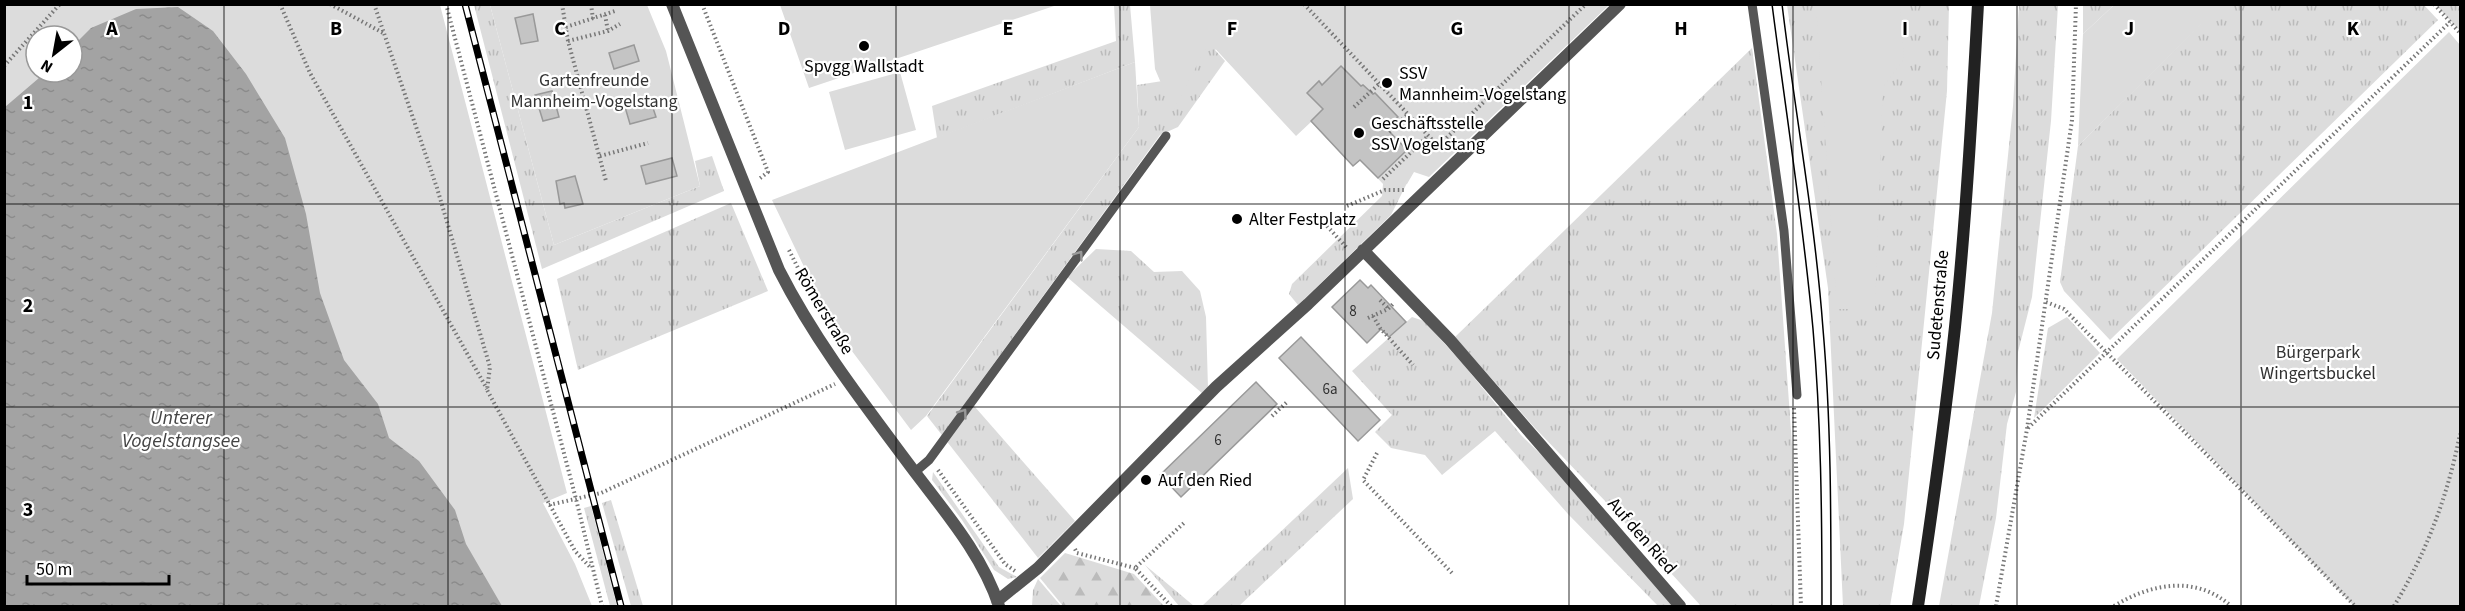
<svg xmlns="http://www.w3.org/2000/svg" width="2465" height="611" font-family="'Source Sans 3',sans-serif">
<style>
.grass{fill:url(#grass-tufts)}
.forest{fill:url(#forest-firs)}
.green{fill:#dcdcdc;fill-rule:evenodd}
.water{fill:url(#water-ripples)}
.building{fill:#c4c4c4;stroke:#999;stroke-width:1.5}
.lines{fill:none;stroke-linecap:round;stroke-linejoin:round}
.path{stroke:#777;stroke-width:4;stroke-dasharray:1.5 3;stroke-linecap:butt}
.service{stroke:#555;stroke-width:9}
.minor{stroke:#555;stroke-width:12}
.secondary{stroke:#222;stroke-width:12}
.tram{stroke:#000;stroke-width:1.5}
.rail-casing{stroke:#000;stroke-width:7}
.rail{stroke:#fff;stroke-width:4.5;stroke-dasharray:14;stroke-linecap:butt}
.oneway{stroke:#999}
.grid{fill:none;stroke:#000;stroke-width:1.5;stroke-opacity:0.55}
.poi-dot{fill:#000;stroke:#fff;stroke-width:2}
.labels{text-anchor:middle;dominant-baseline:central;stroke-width:4.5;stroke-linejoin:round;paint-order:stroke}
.number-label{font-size:15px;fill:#313131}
.poi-label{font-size:18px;fill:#000;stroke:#fff;text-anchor:start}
.park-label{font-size:18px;fill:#333;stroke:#fff}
.street-label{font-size:18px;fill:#000;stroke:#fff}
.water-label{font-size:20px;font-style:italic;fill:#444;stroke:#fff}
.grid-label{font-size:20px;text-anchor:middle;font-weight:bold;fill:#000;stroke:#fff;stroke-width:4.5;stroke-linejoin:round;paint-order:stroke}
</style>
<defs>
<pattern id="grass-tufts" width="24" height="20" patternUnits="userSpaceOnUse" patternTransform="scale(1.5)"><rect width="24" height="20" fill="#dcdcdc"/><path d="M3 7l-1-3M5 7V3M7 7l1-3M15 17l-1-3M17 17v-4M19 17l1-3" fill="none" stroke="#bbb"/></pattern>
<pattern id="forest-firs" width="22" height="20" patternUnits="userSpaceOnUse" patternTransform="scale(1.5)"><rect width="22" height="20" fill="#dcdcdc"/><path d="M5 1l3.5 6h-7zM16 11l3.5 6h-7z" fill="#bbb"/></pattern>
<pattern id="water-ripples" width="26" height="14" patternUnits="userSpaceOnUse" patternTransform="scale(1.5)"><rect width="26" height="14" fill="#a3a3a3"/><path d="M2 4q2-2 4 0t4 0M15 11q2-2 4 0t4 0" fill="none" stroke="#8b8b8b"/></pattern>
</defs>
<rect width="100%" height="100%" fill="#fff"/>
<path class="grass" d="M2221,4L2424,5L2438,20L2110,340L2064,291L2060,282L2078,146Z
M474,5H490L554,245L700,186L695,161L712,156L724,191L542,269Z
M1114,5H1130L1135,62L937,138L932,106L1116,41Z
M1229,5H1258L1260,8L1215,50L1225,61L1178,127L1160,135L968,399L1075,521L1038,558L927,416L1139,127L1137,85L1188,77Z
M1787,5H1949L1947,91L1904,524L1890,606H1843L1828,288Z
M2019,5H2058L2051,121L2032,297L2018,352L2016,392L2007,424L1996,518L1979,606H1939L1992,313L2013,106Z
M2083,5V4L2114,5L2083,34Z
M2436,5H2460V31Z
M1752,48L1777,234L1792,445L1793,606H1701L1607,503L1535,428L1455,337Z
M1418,161L1391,215L1298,305L1289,294L1292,284L1382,196L1383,184Z
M731,203L768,291L578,370L557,279Z
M1096,249L1131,251L1154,272L1182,271L1200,291L1206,317L1208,389L1203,394L1067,277Z
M1412,317L1424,321L1463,364L1521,435L1571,484L1681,606H1658L1568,514L1495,431L1442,475L1425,455L1391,448L1375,432L1392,415L1352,371Z
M2067,317L2100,353L2034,418L2048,328Z
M1348,468L1353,499L1239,606H1202Z
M933,472L999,567L1017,577L1008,579L994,570L962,520L932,480Z
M611,500L643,606H631L602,503Z
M591,506L617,606H610L584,508Z
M1145,565L1194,606H1179Z
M1038,579L1061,606H1032L1033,590Z"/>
<path class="forest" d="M1065,553L1134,574L1164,606H1063L1040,578Z"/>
<path class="green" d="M4,5H440L567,493L543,503L575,564L592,606H5ZM36,36H72V72H36Z
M490,5H647L666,51L700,186L554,245Z
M780,5V4L1057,5L809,88Z
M1150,5H1609L1429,177L1414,172L1407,184L1385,186L1360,160L1353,166L1311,122L1296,136L1209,42L1173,111L1155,69Z
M1816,5H1900L1904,59L1883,87L1875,309H1837Z
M2114,5H2221L2078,146L2083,34Z
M2449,32L2460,45V606H2354L2117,359Z
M1135,62L1139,127L926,416L911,430L831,323L772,200Z
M900,72L916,130L845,150L829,92Z"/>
<path class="water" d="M178,7L213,31L246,74L285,138L306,214L320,293L344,360L378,404L389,438L419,461L455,510L466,544L502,606H5V107L46,72H72V47L91,28L136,9Z"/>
<path class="building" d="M533,14L538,41L521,44L515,18Z
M634,45L639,61L614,69L609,53Z
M1341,66L1361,86L1363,85L1373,94L1375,93L1398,117L1386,128L1407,150L1378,178L1360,160L1353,166L1311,121L1323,109L1307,93L1319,81L1322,85Z
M552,91L559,117L543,121L535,95Z
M650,99L656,117L630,124L625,107Z
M672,158L677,176L646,184L641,166Z
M575,176L583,204L565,208L564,203L560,204L556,181Z
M1360,280L1368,288L1371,285L1406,322L1389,337L1381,329L1367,343L1332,307Z
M1301,337L1380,420L1358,441L1279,358Z
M1256,382L1277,404L1181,497L1160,475Z"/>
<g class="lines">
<path class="path" d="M280,4L310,73L487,389
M330,4L385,34
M374,4L437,188L490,367L487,390L575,551L590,567
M446,4L576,499L602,606
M562,4L568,41L606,181
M591,4L593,19
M702,4L768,172L759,179
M1304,4L1438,146L1586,4
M2434,4L2460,33
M605,15L608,31
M566,27L615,11
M568,41L608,31L620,24
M4,66L60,4
M1354,107L1379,84
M1389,132L1408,114
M600,156L648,143
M1383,179L1428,136
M1347,206L1385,190H1406
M1327,226L1347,248
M789,250L799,270
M1380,300L1388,308
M2046,302L2064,309L2355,606
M1373,316L1380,328L1413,365
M1368,318L1388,309L1394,303
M1794,408L1801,606
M1272,416L1287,402
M2028,428L2450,22
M1377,453L1363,480L1452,573
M938,470L1005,564L1015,571
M549,505L601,493L835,384
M1075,549L1077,553L1135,568
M1171,606L1135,568L1184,523
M1996,606L2027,429L2072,120L2076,4
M2114,606C2152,583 2196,575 2231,606
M2394,606C2426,554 2448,495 2460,434"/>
<path class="service" d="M1752,4L1784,231L1797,395
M915,472L929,460L1166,136"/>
<path class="minor" d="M672,4L779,270C815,341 864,404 911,467C944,511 982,554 999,606
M1363,250L1450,340L1680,606
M997,601L1038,568L1216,387L1308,304L1620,4"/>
<path class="secondary" d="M1918,606C1932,513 1945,420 1955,327C1966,220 1972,112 1978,4"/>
<path class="tram" d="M1772,4C1786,113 1803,220 1813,329C1821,421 1822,514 1822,606
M1782,4C1795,113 1815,220 1823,329C1831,421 1831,514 1831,606"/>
<defs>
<path id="rail" d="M465,4L621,606"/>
</defs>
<use href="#rail" class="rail-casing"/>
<use href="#rail" class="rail"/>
</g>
<defs><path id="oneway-chevron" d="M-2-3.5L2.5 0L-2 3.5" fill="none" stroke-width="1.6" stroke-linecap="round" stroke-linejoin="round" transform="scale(1.5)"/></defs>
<g class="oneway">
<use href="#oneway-chevron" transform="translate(1079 255) rotate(-54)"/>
<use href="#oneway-chevron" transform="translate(963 413) rotate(-54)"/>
</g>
<path class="grid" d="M224,4V606M448,4V606M672,4V606M896,4V606M1120,4V606M1345,4V606M1569,4V606M1793,4V606M2017,4V606M2241,4V606M4,204H2460M4,407H2460"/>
<g class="poi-dot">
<circle cx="864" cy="46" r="6"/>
<circle cx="1387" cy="83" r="6"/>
<circle cx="1359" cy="133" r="6"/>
<circle cx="1237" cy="219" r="6"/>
<circle cx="1146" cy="480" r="6"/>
</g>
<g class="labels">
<g class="number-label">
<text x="1353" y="311">8</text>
<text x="1330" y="389">6a</text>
<text x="1218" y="440">6</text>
</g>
<g class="poi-label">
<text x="864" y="66" text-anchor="middle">Spvgg Wallstadt</text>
<text x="1399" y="73">SSV<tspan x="1399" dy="21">Mannheim-Vogelstang</tspan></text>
<text x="1371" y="123">Geschäftsstelle<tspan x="1371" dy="21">SSV Vogelstang</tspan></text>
<text x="1249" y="219">Alter Festplatz</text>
<text x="1158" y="480">Auf den Ried</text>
</g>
<g class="park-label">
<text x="594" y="80">Gartenfreunde<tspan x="594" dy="21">Mannheim-Vogelstang</tspan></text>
<text x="2318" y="352">Bürgerpark<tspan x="2318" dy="21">Wingertsbuckel</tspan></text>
</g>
<g class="street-label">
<text transform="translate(1938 305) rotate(-85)">Sudetenstraße</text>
<text transform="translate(824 311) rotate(59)">Römerstraße</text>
<text transform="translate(1642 536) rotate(49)">Auf den Ried</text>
</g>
<g class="water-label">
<text x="181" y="418">Unterer<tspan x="181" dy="23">Vogelstangsee</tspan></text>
</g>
</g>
<g class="grid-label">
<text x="112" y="35">A</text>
<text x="336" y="35">B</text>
<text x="560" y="35">C</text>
<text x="784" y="35">D</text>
<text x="1008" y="35">E</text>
<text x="1232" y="35">F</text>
<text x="1457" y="35">G</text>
<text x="1681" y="35">H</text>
<text x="1905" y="35">I</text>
<text x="2129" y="35">J</text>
<text x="2353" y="35">K</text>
<text x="28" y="109">1</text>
<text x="28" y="312">2</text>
<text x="28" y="516">3</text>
</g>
<rect width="2465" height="611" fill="none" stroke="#000000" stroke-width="12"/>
<g transform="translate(54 54) rotate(211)"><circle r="28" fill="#ffffff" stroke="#999999" stroke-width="1.5"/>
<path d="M0-4.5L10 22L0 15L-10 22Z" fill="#000000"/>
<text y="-9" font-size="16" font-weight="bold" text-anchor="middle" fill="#000000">N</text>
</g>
<path d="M27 575v9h142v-9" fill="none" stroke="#000000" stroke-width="3"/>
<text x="36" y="575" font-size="18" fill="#000000" stroke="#ffffff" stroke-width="4.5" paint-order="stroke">50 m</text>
</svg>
